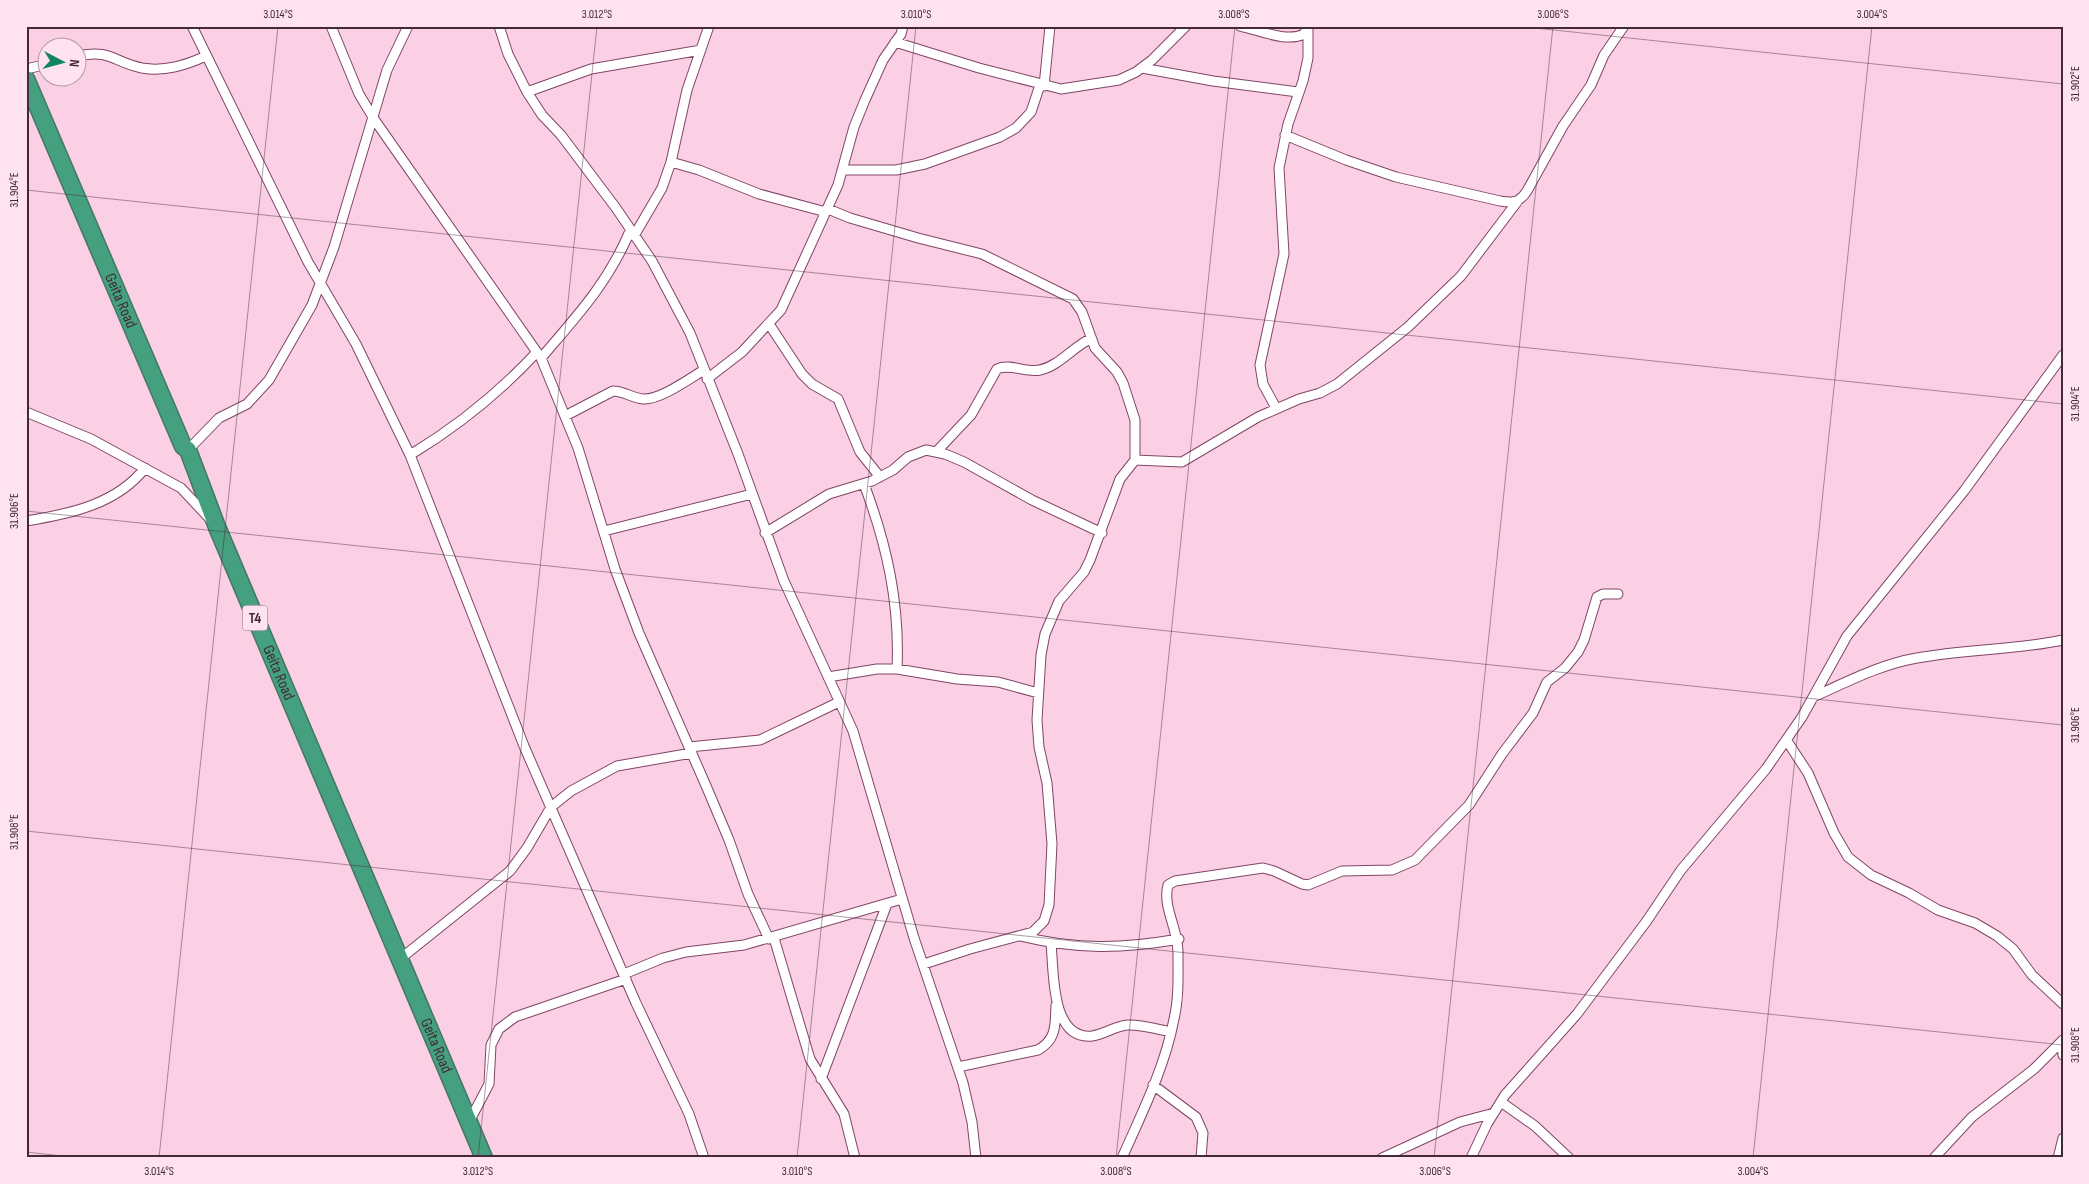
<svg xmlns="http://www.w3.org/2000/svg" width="2089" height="1184" font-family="'Sofia Sans Condensed',sans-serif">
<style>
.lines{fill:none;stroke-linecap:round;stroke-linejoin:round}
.street-casing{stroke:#804566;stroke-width:11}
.highway-casing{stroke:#457666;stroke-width:19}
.street{stroke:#fff;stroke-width:9}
.highway{stroke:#45a07f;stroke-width:16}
.ticks{fill:none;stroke:#442938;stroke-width:1;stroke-opacity:0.45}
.labels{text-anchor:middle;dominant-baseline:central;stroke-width:5;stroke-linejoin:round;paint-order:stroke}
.shield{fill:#ffe2f0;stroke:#7c606f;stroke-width:1}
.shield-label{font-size:15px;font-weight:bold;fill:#442938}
.street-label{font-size:16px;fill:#442938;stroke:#ffe2f0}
.neatline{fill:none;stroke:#442938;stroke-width:2}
.ticks-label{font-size:12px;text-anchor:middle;fill:#442938}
</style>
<rect width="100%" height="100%" fill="#fbd0e5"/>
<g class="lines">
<defs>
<path id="street" d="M192,26L308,262L356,344L410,455L524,746L636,1003L689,1114L704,1158
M331,26L359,94L374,119L541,358L578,448L615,569L639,633L707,788L729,840L748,894L769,939
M499,26L508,54L527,92L542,115L561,135L616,208L652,261L690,333L738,454L784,581L853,731L914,938L963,1083L972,1122L976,1158
M1240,26C1259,30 1286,43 1304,34L1309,26
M895,42L979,68L1061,89L1119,80L1136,72L1152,60L1186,26
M78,56C111,49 113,62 142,68C165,72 186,65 206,56
M1142,68L1213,81L1298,92
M26,69L48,64
M1044,86L1050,26
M527,92L591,69L701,50
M1285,135L1346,160L1396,177L1500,201C1514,203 1519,203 1527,191L1563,126L1591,85L1604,55L1624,26
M671,162L699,170L759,194L826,212
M842,170H896L925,164L1000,137L1016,128L1031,112L1040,85
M828,209L850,218L918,238L982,254L1073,299L1082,312L1095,348L1117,372L1123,383L1135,420V460
M634,236L662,188L671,162L687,90L709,26
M769,324L802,374L812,384L838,399L860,452L880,477
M541,358C577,316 608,283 630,231
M707,379L742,352L781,310L838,185L854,127L865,100L883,60L901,34L903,26
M1276,408L1263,384L1260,365L1284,254L1279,168L1288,124L1303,81L1308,58V29
M26,412L91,439L181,488L210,519
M565,416L613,391C624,391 632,398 643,399C660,400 689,379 704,370
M188,450L219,418L247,404L269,380L312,305L334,247L387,70L408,26
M937,451L971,415L997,369C1010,363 1026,373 1040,370C1059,366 1073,347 1090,339
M410,455C458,426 499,393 537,352
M864,484C887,545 900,604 897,669
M26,521C70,514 117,504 145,468
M604,531L752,494
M765,533L829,494L872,481L893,470L908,457L926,450L945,454L964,462L1032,500L1102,533
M828,677L877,669H897L957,679L998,682L1038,693
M1813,697C1847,682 1881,664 1917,658C1966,649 2015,650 2063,640
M1787,741L1808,773L1834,833L1848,857L1871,875L1909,893L1938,910L1975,923L1997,936L2013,949L2032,975L2063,1004
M689,747L760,740L839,702
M1020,936C1077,950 1122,949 1179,939
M774,938L810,1059L844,1114L855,1158
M1051,944C1054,970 1050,1040 1092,1036C1106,1034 1116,1025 1129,1025C1143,1025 1157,1029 1171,1032
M400,959L510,871L527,848L551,807L571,791L617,766L692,753
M924,964L970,949L1033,932L1044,921L1049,905L1052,844L1047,783L1039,747L1037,720L1041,655L1045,634L1059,601L1084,572L1090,560L1120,479L1135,460L1182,462L1258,417L1299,399L1320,393L1337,384L1408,327L1461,276L1517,202
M624,974L663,958L686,952L744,945L902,899
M2062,1041L2063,1055
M958,1067L1038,1050C1057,1039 1055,1025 1056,1005
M821,1079L887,904
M1153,1085L1196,1117L1203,1133L1201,1158
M1501,1102L1535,1126L1569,1158
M469,1122L489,1084L491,1045L499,1029L515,1017L626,979
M1122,1158C1142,1113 1165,1067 1174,1019C1179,998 1178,976 1178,955C1179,929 1162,908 1168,885L1175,881L1263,868L1274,871L1302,884L1308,885L1342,871L1392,870L1415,860L1469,805L1502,754L1533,713L1547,682L1565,668L1578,652L1584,640L1597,597L1603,594H1618
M1382,1158L1460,1122L1494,1113
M1471,1158L1487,1124L1505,1095L1577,1014L1646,922L1681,870L1766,769L1802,717L1847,636L1964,491L2063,355
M1934,1158L1972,1117L2034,1069L2063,1040
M2058,1158L2063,1138"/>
<g id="highway">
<path id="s1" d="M26,79L183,446L188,450L217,527L484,1158"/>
</g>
</defs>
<use href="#street" class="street-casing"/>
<use href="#highway" class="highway-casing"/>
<use href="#street" class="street"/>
<use href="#highway" class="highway"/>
</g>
<path class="ticks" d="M1516,26L2063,84M26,190L2063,404M26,511L2063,725M26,831L2063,1045M26,1152L81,1158M159,1158L278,26M478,1158L597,26M797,1158L916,26M1116,1158L1235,26M1434,1158L1553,26M1753,1158L1872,26"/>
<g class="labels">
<rect class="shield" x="242.5" y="605.5" width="25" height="25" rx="4"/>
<g class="shield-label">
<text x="255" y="618">T4</text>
</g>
<g class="street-label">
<text stroke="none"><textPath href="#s1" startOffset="241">Geita Road</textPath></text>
<text stroke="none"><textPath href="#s1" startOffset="646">Geita Road</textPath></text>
<text stroke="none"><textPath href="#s1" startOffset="1051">Geita Road</textPath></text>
</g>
</g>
<rect width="2089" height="1184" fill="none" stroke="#ffe2f0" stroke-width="55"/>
<g transform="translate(62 62) rotate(96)"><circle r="24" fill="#ffe2f0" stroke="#b498a6"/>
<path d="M0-4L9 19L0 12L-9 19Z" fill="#118463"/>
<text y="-8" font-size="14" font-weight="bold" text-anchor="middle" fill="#442938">N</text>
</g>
<rect x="28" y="28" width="2034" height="1128" class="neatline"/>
<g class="ticks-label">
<text x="278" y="18">3.014°S</text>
<text x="597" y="18">3.012°S</text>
<text x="916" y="18">3.010°S</text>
<text x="1234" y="18">3.008°S</text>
<text x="1553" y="18">3.006°S</text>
<text x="1872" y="18">3.004°S</text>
<text transform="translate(2075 84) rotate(-90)" y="4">31.902°E</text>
<text transform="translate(14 190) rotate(-90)" y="4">31.904°E</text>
<text transform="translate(2075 404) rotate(-90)" y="4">31.904°E</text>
<text transform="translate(14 511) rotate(-90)" y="4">31.906°E</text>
<text transform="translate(2075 725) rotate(-90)" y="4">31.906°E</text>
<text transform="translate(14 832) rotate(-90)" y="4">31.908°E</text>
<text transform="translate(2075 1045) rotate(-90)" y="4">31.908°E</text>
<text x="159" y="1175">3.014°S</text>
<text x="478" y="1175">3.012°S</text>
<text x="797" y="1175">3.010°S</text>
<text x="1116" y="1175">3.008°S</text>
<text x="1435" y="1175">3.006°S</text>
<text x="1753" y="1175">3.004°S</text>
</g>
</svg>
